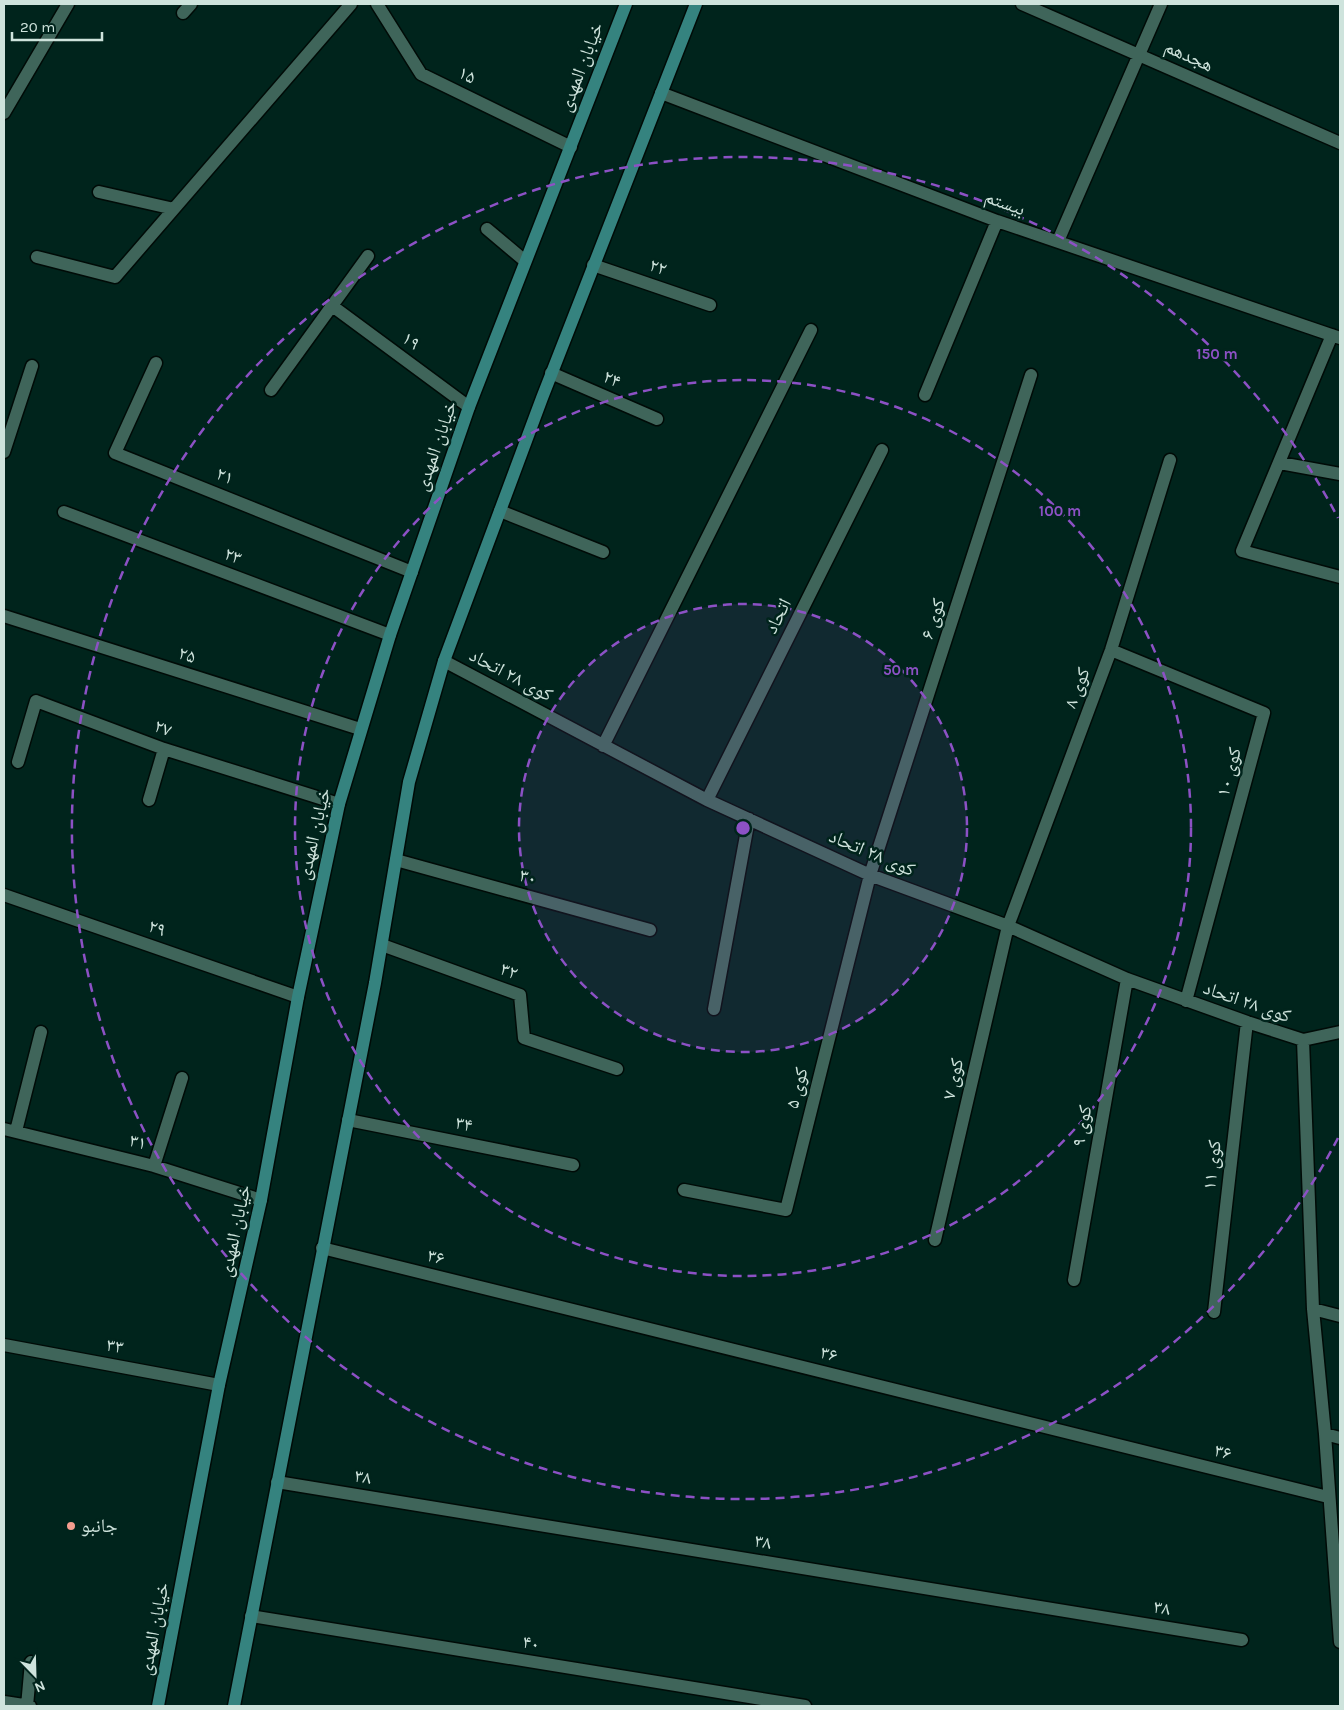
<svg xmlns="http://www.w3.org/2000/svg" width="1344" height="1710" font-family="Karla,'Noto Naskh Arabic',sans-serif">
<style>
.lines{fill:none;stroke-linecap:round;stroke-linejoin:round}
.street-casing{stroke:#000b07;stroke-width:15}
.secondary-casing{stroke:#000b07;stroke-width:15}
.street{stroke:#3f655a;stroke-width:12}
.secondary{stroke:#35837f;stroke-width:12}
.ring{fill:none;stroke:#8c51c5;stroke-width:2.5;stroke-dasharray:9 6}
.poi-dot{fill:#f59d8f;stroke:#00241c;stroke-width:2}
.labels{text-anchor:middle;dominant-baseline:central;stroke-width:5;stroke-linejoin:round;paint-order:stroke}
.street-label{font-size:19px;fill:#cee3dc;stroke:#00241c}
.poi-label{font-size:19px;fill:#cee3dc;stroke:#00241c;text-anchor:start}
.centre{fill:#8c51c5;stroke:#00241c;stroke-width:2.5}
.ring-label{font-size:15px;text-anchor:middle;font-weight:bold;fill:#8c51c5;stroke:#00241c;stroke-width:5;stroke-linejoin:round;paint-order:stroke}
</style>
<rect width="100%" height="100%" fill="#00241c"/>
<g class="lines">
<defs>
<path id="street" d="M377,4L421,74L571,147
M1022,4L1340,143
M183,13L191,4
M661,93L997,221L1340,338
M4,113L68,4
M99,192L174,209
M487,229L525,261
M1058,241L1161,4
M37,257L115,277L351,4
M593,265L710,305
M331,305L469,407
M1332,335L1242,551L1340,577
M156,363L115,453L412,572
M551,373L657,419
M271,390L368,256
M925,395L997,221
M4,452L32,366
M1280,463L1340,474
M500,511L603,552
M64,512L390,635
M4,616L360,729
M1111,650L1264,713L1186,1001
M444,661L707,800L870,875L1008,926L1127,979L1247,1022L1303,1040L1340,1032
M603,746L811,330
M18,762L36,701L164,749L339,804
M149,800L164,749
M707,800L882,450
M396,860L650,930
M4,895L298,997
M382,945L520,995L524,1038L617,1069
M714,1009L749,819
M1303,1040L1313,1309L1325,1434L1340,1642
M348,1120L573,1165
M4,1129L154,1166L261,1200
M16,1131L41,1032
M154,1166L182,1078
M684,1190L786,1210L870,875L1031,375
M935,1240L1008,926L1111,650L1170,460
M322,1248L1328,1497
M1074,1280L1127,979
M1313,1309L1340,1316
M1214,1312L1247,1022
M4,1345L219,1385
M1325,1434L1340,1438
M277,1482L1242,1640
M251,1616L805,1706
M4,1702L30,1706
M27,1706L31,1662"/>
<path id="secondary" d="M158,1706L219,1385L261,1200L298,997L339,804L390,635L469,407L626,4
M234,1706L375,983L409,782L444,661L542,398L696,4"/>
</defs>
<use href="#street" class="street-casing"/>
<use href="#secondary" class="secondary-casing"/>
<use href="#street" class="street"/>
<use href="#secondary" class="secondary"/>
</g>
<circle cx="743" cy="828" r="224" fill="#8c51c5" fill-opacity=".12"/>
<g class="ring">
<circle cx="743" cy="828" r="224"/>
<circle cx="743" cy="828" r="448"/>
<path d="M1338 1138A671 671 0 1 1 1338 518"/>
</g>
<circle class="poi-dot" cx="71" cy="1526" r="5"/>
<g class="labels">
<g class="street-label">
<text transform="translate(1189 56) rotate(24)">هجدهم</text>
<text transform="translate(581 67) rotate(-69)">خیابان المهدی</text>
<text transform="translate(467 75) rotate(26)">۱۵</text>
<text transform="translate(1005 203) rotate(20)">بیستم</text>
<text transform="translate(658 267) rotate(19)">۲۲</text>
<text transform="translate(411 341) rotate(36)">۱۹</text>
<text transform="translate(612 379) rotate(24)">۲۴</text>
<text transform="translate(436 446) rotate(-71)">خیابان المهدی</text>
<text transform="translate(225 476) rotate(22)">۲۱</text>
<text transform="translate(233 556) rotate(21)">۲۳</text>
<text transform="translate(778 616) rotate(-63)">اتحاد</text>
<text transform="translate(933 619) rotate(-72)">کوی ۶</text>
<text transform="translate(187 655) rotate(18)">۲۵</text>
<text transform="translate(511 675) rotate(28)">کوی ۲۸ اتحاد</text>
<text transform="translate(1077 688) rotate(-69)">کوی ۸</text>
<text transform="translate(163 728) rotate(20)">۲۷</text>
<text transform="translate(1229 772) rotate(-75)">کوی ۱۰</text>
<text transform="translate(314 834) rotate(-77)">خیابان المهدی</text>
<text transform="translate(872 853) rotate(23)">کوی ۲۸ اتحاد</text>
<text transform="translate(528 877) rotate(15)">۳۰</text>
<text transform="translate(157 928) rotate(19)">۲۹</text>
<text transform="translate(509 971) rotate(20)">۳۲</text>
<text transform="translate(1247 1002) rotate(19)">کوی ۲۸ اتحاد</text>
<text transform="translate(953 1079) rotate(-77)">کوی ۷</text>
<text transform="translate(797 1088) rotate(-76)">کوی ۵</text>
<text transform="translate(464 1124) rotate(11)">۳۴</text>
<text transform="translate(1082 1126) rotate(-80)">کوی ۹</text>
<text transform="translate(138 1142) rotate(14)">۳۱</text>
<text transform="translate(1212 1165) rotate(-83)">کوی ۱۱</text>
<text transform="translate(235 1231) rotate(-78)">خیابان المهدی</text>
<text transform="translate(436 1257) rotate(14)">۳۶</text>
<text transform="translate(115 1346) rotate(10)">۳۳</text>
<text transform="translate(829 1354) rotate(14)">۳۶</text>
<text transform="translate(1223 1452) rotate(14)">۳۶</text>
<text transform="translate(363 1477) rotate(9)">۳۸</text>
<text transform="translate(763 1542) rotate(9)">۳۸</text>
<text transform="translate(1162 1608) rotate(9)">۳۸</text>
<text transform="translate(154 1629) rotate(-79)">خیابان المهدی</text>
<text transform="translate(531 1643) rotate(9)">۴۰</text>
</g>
<g class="poi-label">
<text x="81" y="1526">جانبو</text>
</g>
</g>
<circle cx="743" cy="828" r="8" class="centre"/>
<g class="ring-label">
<text x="1217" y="359">150 m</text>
<text x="1060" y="516">100 m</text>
<text x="901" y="675">50 m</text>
</g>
<rect width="1344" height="1710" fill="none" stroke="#cee3dc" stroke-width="10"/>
<g transform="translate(35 1675) rotate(157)" stroke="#00241c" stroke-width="4" paint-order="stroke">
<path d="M0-4L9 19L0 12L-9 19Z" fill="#cee3dc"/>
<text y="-8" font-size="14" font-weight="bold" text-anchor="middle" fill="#cee3dc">N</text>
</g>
<path d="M12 32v8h90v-8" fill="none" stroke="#cee3dc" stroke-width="2.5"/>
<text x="20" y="32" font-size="15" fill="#cee3dc" stroke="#00241c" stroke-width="4" paint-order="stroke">20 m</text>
</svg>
